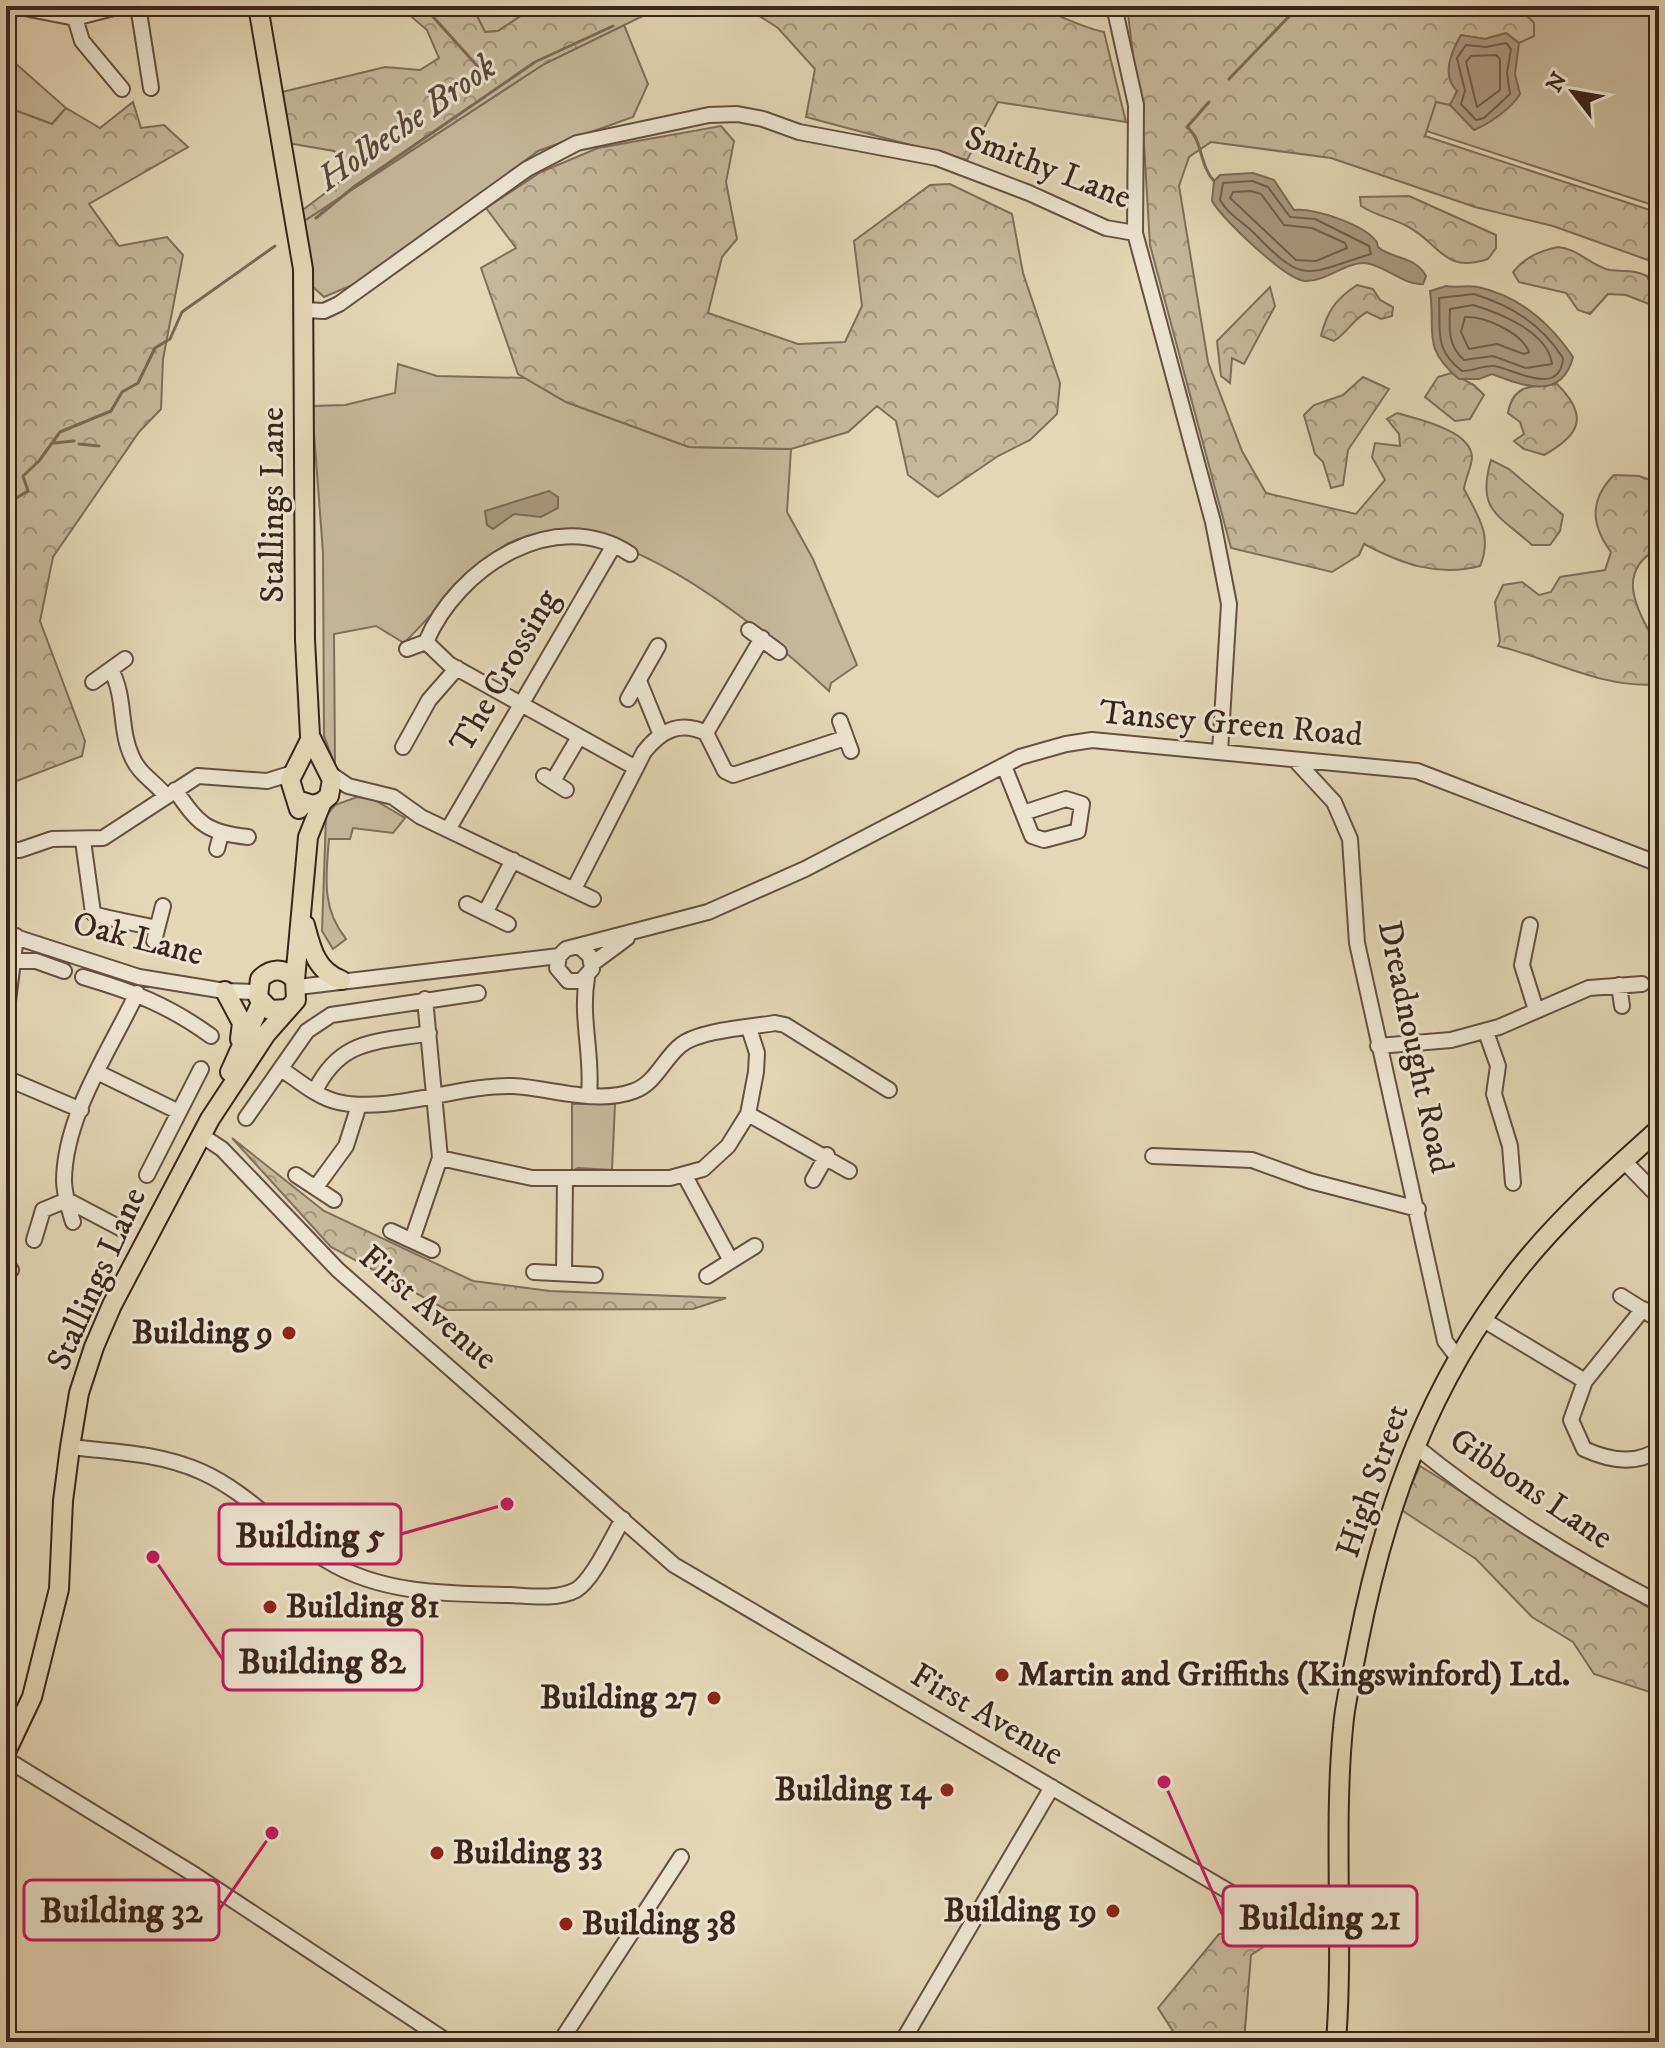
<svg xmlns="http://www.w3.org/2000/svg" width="1665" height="2048" font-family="'IM FELL DW Pica',serif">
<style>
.green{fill:#c7b89c;stroke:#816e5c;stroke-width:2}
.forest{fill:url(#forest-crowns);stroke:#816e5c;stroke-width:2}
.water{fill:#ab9981;stroke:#7e6a58;stroke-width:2}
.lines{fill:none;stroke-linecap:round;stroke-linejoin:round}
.shore{stroke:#735e4e;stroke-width:2}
.stream{stroke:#7e6a58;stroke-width:3}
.minor-casing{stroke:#655042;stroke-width:18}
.major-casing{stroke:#3b241b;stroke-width:22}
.minor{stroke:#ede4d0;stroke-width:14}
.major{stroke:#e4d6b6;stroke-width:18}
.poi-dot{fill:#8f2418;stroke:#ede4d0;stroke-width:3}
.labels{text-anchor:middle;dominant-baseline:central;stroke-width:6;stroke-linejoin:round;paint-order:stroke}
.street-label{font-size:34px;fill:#3b241b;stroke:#ede4d0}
.poi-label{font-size:34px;font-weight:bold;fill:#3b241b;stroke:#ede4d0;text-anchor:end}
.water-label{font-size:36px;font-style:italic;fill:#5d473a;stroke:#ede4d0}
.leader{fill:none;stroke:#c2185b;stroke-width:3}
.callout-dot{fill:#c2185b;stroke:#ede4d0;stroke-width:3}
.callout{fill:#ede4d0;stroke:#c2185b;stroke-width:3}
.callout-label{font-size:36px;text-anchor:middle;font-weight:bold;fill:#3b241b}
</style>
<defs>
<pattern id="forest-crowns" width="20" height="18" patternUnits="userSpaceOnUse" patternTransform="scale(2)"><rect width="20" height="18" fill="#c7b89c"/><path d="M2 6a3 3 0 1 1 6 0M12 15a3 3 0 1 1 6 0" fill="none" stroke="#a3957e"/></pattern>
</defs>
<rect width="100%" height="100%" fill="#e4d6b6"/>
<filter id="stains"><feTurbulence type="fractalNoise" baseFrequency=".0025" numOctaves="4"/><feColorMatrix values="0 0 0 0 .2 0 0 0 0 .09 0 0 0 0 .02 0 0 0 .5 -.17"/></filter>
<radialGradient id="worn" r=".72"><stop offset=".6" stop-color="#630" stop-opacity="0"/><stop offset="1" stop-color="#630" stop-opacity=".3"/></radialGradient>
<path class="green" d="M472,6H536L498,31L485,32Z
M1271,6H1659V207L1356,108Z
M624,25L648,84L633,117L538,151L369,278L324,297L312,286L304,221L544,64Z
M6,55L66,108L52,124L6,107Z
M398,364L437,376L525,378L566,402L689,447L791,449L787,512L813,559L857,665L831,683L829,691C762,629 593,484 499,549C462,575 435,613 404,643L376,626L334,634L335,765L324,736L323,553L312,406L345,405L395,393Z
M357,797L373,799L405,818L393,833L353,828L350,839H329C326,876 321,908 346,939L333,949L322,931L326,816L335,805Z
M572,1104H615L612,1170L578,1168L572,1171Z"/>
<path class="forest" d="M399,6H472L485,32L498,31L536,6H696L655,10L544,64L304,221L300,212L353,172L334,151L287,143L282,92L385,67L420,70L439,58L427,30Z
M744,6H1032C1057,13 1079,27 1104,32L1126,122L998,102L967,160L806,117L815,69L778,28Z
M1127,6H1383L1388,10L1408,12L1412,6H1517L1534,23V36L1519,43L1506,33L1485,39L1461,35C1447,59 1448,66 1458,91L1450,105L1436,102L1425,136L1659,213V264L1553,226L1475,207L1331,158L1211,142L1189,157L1179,186L1208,362L1242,451L1266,493L1356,514L1385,480L1372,457L1375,443L1400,446L1399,434L1387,419L1397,413C1417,419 1471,430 1472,457C1472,466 1465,479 1464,489C1478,516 1493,536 1480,566C1437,577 1402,564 1364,544L1359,555L1332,572L1231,548L1150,245L1144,144Z
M133,102L141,128L164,125L188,147L89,204L119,246L167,237L183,255L163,359L161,409L139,432L53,557L40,621L85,741L82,756L6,785V107L52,124L66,108L100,128Z
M721,126L734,141L726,182L737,239L722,257L708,313L798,344L845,342L862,306L854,241L930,185L950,184L1012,214L1023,273L1060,383L1057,414L1030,440L998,456L938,497L908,475L896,421L877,406L848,432L791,449L689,447L566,402L518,374L481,268L516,248L486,208L541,172L598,148Z
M1409,196L1496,235V248L1488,259C1443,274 1441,244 1407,226C1392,218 1376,216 1361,206L1360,197Z
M1558,247C1579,249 1591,266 1610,270C1626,272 1631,269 1647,276L1655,294L1649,304L1626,295L1608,294L1590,314L1578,310L1566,293L1519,282L1513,272C1525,257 1540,251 1558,247Z
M1357,285L1373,289L1380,300L1393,307L1392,316L1381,319L1367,312C1353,319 1348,332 1334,341L1321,336C1327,311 1336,299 1357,285Z
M1270,287L1275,306L1244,364L1232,358L1230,383L1221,376L1217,341Z
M1451,373L1474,385L1484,395L1470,419L1455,421L1425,397L1438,377Z
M1363,377L1389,389L1348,450L1343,485L1331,488L1323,462L1315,454L1304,415L1314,405L1343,395Z
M1557,384C1588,415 1582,434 1544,455L1524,449L1514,441L1524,434L1520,422L1508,413C1513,384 1532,386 1557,384Z
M1491,460L1509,469L1563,515L1560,531L1550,545H1532C1499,515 1476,511 1491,460Z
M1614,475L1639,476L1659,483V548C1618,569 1633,604 1652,636L1659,637V684C1605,690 1549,658 1498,646L1500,641L1495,602L1503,585L1522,582L1539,595L1551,592L1560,577L1605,570L1611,552C1591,525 1589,500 1614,475Z
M232,1138L324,1211L473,1281L550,1291L726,1298L693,1309L447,1310L331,1247Z
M1420,1466L1649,1608L1659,1618V1695L1594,1674L1573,1642L1532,1617L1476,1559L1400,1509Z
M1219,1934H1258L1271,1942L1251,1955L1244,2042H1180L1158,2008Z"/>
<path class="water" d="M1506,33L1519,43L1515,74L1520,94C1512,108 1489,124 1474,130L1450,105L1457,91C1441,75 1451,53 1461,35L1485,39Z
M1253,173L1274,180L1294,210C1314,208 1363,224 1376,241C1378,243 1377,246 1378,247C1391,259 1416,256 1426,276L1423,284C1404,286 1385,265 1365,263C1345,262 1326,282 1305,281C1286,280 1221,218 1212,201L1214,181L1220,175Z
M1446,286C1456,288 1468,285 1478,287C1519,296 1550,323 1573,357C1562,401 1523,386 1492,374L1479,379H1459C1421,347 1436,333 1430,291Z
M549,491L558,497V508L541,517L514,514L493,529L487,525L485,511Z"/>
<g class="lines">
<path class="shore" d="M1506,43L1511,49L1507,73L1510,94L1484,118L1476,120L1461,104L1465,91L1457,58L1466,45L1486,47Z
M1496,55L1500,59V90L1477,107L1466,62L1471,56Z
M1252,181L1268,187L1290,217L1315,219L1369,246L1371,254C1307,273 1306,287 1256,235C1244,222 1229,216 1220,200L1223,183Z
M1251,191L1261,194L1284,225L1312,228L1345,243L1347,248L1316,261L1296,260L1230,198L1233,192Z
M1474,294C1512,306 1541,324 1563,358C1560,399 1512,368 1494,366C1484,365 1473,371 1462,371C1433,349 1441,330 1439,298Z
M1473,305C1500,313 1548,332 1552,364L1526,368L1493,356L1464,360C1448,346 1449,329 1450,309Z
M1465,317C1485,316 1522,333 1529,352L1524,354L1497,344L1469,349L1461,332Z"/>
<path class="stream" d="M418,6L427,10L480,69
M1229,79L1299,6
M1209,102L1187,127C1203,140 1199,165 1214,181
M316,218L355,186L535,62L613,26
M54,443L74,441
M79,444L99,446
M6,504L28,491L23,476L39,461L60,432L111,411L122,392L138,383L155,348L170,339L182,312L275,246"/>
<defs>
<path id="minor" d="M14,6L75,18L121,6
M138,6L151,88
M1114,6L1136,105L1135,233L1213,522L1229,604L1220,752
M75,18L82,41L122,89
M305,310L324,311L339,304L527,169L577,143L709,115L737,114L763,119L799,132L937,158L1029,193L1106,228L1135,233
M749,630L779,652
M426,642C457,568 554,504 630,554
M426,642L449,664L636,768
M407,649L426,642
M111,670C126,697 119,730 132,757C139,774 155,782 166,796
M639,681L661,735
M93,682L125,659
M628,699L658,646
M840,721L851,751
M706,733L762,638
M403,747L429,700L457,668
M1296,761L1334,802L1350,839L1357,943L1445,1341L1458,1358
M1004,766L1032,836L1044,840L1078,831L1082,804L1066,799L1023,813
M329,773L348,786L393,797L421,817L593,899
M544,776L566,790
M553,781L579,737
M175,790C199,824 205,832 248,837
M449,828L614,545
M83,841L93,913C98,917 144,925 157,928
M217,849L221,834
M6,850H20L52,839L103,838L198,776L267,781L293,773
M574,889L644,752C662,729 681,721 706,733L725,771L733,775L845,738
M467,904L508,924
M485,913L513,860
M1530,925L1522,965L1536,1010
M6,934L139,977L225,991L257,992
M154,941L163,906
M580,947L590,956L592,969L581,981H568L557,968L559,956L566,949L708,912L805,869L1020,757L1066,744L1092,740L1417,771L1659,864
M14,961H36L64,971
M592,964L627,938
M83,977C134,992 168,1005 211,1036
M587,978C580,1018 593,1055 589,1095
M1619,985L1622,1006
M298,987L559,956
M6,1018L16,936
M1486,1032L1498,1066L1494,1094L1510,1146L1513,1183
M1378,1046L1451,1040L1499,1027L1589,988L1642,984
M281,1069C298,1080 318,1098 338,1102C389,1114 461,1084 513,1086C552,1088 596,1105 634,1091C656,1083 664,1058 681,1045C699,1030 752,1027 775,1023L785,1025L889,1090
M99,1073L179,1112
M6,1078L81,1110
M315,1091C341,1038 376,1043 429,1033
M748,1114L849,1171
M246,1118L307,1031L331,1015L478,993
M201,1135L222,1149L338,1270L674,1565L1262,1911L1291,1925L1337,1935
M1153,1156L1252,1160L1310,1181L1418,1209
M440,1158L532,1178H670L703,1169L728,1146L748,1114L756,1072L757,1053L749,1028
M1624,1161L1659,1197
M147,1175L201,1069
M296,1175L334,1200
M685,1176L731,1261
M813,1180L827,1155
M316,1187L346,1146L359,1105
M73,1222C69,1209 64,1194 64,1180C65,1115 110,1050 137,993
M391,1231L432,1250
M34,1240L43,1210L67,1200L122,1229
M412,1240L440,1158L425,999
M6,1263L11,1270
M534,1272L595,1275
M564,1273L565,1178
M707,1276L755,1246
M1621,1296L1656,1318
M1643,1309L1585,1381L1571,1420L1584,1449C1608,1460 1636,1466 1659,1449
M1482,1319L1585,1381
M1414,1445C1491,1508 1571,1558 1659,1603
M70,1447C115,1452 160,1453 202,1472C249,1493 282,1534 326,1560C380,1594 448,1594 510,1595C530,1596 557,1600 576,1590C593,1580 612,1537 623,1519
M6,1759L195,1875L448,2042
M560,2042L681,1857
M902,2042L1052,1787"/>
<path id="major" d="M258,6L303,269L305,640L310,736L332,780L329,796L322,802L313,805L297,800
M299,809L290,780L310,740
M305,925C311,948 316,971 341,980
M295,980L308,837L322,802
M225,991L242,1023L240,1039
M230,1072L261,1003
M6,1752L32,1697L59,1589L63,1501L70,1447L79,1393L94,1347L112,1305L210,1119L266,1034L296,1000L295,980C285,968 272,967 260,979L258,997L270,1010L287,1009
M1336,2042C1344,1938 1333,1832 1343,1728C1345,1700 1353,1672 1358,1644C1385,1506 1430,1382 1518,1270C1559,1218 1610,1173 1659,1129"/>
</defs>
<use href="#minor" class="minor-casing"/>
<use href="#major" class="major-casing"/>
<use href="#minor" class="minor"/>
<use href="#major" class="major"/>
</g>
<g class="poi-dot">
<circle cx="289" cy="1333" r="8"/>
<circle cx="270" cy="1607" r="8"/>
<circle cx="1002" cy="1675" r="8"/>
<circle cx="714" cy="1698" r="8"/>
<circle cx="947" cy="1790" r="8"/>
<circle cx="437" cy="1853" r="8"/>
<circle cx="1113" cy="1911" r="8"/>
<circle cx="566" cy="1924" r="8"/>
</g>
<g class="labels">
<g class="street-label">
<text transform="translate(1048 168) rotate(21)">Smithy Lane</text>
<text transform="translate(273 505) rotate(-90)">Stallings Lane</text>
<text transform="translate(505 671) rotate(-60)">The Crossing</text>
<text transform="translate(1231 724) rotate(5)">Tansey Green Road</text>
<text transform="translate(138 939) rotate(14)">Oak Lane</text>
<text transform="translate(1415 1047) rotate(78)">Dreadnought Road</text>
<text transform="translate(97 1279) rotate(-66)">Stallings Lane</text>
<text transform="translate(428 1308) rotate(41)">First Avenue</text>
<text transform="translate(1373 1481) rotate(-71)">High Street</text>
<text transform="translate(1531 1489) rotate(34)">Gibbons Lane</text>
<text transform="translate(987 1715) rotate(30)">First Avenue</text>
</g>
<g class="poi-label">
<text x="273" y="1333">Building 9</text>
<text x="286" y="1607" text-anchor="start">Building 81</text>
<text x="1018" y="1675" text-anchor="start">Martin and Griffiths (Kingswinford) Ltd.</text>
<text x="698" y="1698">Building 27</text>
<text x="931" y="1790">Building 14</text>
<text x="453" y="1853" text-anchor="start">Building 33</text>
<text x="1097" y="1911">Building 19</text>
<text x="582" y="1924" text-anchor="start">Building 38</text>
</g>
<g class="water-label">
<text transform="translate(407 123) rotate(-35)">Holbeche Brook</text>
</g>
</g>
<path class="leader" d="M507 1504L401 1534M153 1557L223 1660M272 1833L219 1910M1164 1782L1223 1916"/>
<g class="callout-dot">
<circle cx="507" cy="1504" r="8"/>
<circle cx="153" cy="1557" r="8"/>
<circle cx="272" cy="1833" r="8"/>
<circle cx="1164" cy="1782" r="8"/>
</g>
<g class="callout">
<rect x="219" y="1504" width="182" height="60" rx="8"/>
<rect x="223" y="1630" width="199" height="60" rx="8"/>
<rect x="24" y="1880" width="195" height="60" rx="8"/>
<rect x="1223" y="1886" width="194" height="60" rx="8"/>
</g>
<g class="callout-label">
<text x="310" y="1547">Building 5</text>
<text x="322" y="1673">Building 82</text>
<text x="121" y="1922">Building 32</text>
<text x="1320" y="1929">Building 21</text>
</g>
<rect width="1665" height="2048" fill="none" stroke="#e4d6b6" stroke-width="32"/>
<rect x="8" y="8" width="1649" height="2032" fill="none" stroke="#3b241b" stroke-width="4"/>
<rect x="16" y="16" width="1633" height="2016" fill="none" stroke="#3b241b" stroke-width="2"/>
<g transform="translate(1573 92) rotate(301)" stroke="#ede4d0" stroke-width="6" paint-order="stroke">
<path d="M0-6L14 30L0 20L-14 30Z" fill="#3b241b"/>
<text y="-12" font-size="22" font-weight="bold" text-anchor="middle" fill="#3b241b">N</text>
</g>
<rect width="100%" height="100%" filter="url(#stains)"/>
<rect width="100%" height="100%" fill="url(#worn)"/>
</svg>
